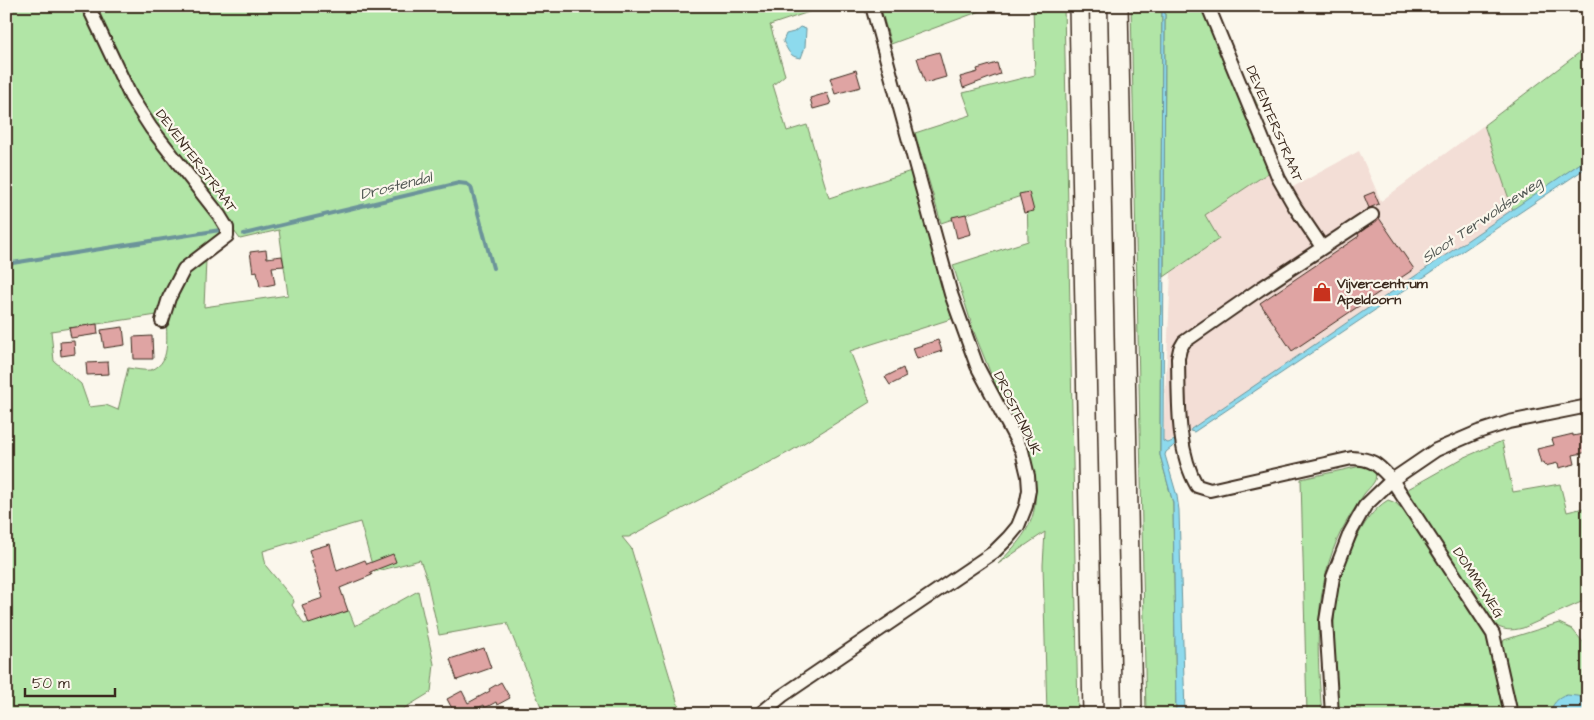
<svg xmlns="http://www.w3.org/2000/svg" width="1594" height="720" font-family="'Architects Daughter',sans-serif">
<style>
.built{fill:#f3ded6}
.green{fill:#b1e5a6;stroke:#768862}
.water{fill:#8ddaed;stroke:#6c949a}
.lines{fill:none;stroke-linecap:round;stroke-linejoin:round}
.stream{stroke:#6c949a;stroke-width:4}
.building{fill:#dfa4a3;stroke:#3b2a1e}
.minor-casing{stroke:#3b2a1e;stroke-width:16}
.highway-casing{stroke:#3b2a1e;stroke-width:22}
.minor{stroke:#fbf7ec;stroke-width:12}
.highway{stroke:#fbf7ec;stroke-width:19}
.labels{text-anchor:middle;dominant-baseline:central;stroke-width:4.5;stroke-linejoin:round;paint-order:stroke}
.street-label{font-size:14px;fill:#3b2a1e;stroke:#fbf7ec}
.poi-label{font-size:14px;font-weight:bold;fill:#3b2a1e;stroke:#fbf7ec;text-anchor:start}
.water-label{font-size:15px;font-style:italic;fill:#505652;stroke:#fbf7ec}
</style>
<rect width="100%" height="100%" fill="#fbf7ec"/>
<filter id="ink" filterUnits="userSpaceOnUse"><feTurbulence type="fractalNoise" baseFrequency=".02" numOctaves="2"/><feDisplacementMap in="SourceGraphic" scale="10" xChannelSelector="R" yChannelSelector="G"/><feConvolveMatrix kernelMatrix="1 2 1 2 8 2 1 2 1" color-interpolation-filters="sRGB"/></filter>
<g filter="url(#ink)">
<path class="built" d="M1484,125L1513,211L1191,429L1166,443L1163,441L1171,273L1219,239L1205,215L1271,171L1282,193L1359,151L1381,201Z"/>
<path class="green" d="M6,6H85L135,109L177,164L223,231C218,248 200,251 189,261C174,275 166,297 157,315L51,331L54,361L81,384L89,407L106,405L118,410L128,368C135,369 145,371 151,370C175,362 163,330 168,311C172,298 180,281 190,271C195,267 201,264 206,260L204,307L288,295L279,230L240,239L147,114L127,78L93,6H827L770,25L785,75L773,85L787,131L807,125L829,198L911,171L954,318L850,351L870,402L791,451L629,537H622L631,548L681,714H544L507,623L439,635L426,576L420,560L374,572L360,522L263,551L266,566L293,599L294,602L292,605L304,624L349,611L355,626L418,591L434,664L431,692L395,714H6Z
M880,6H994L891,44Z
M1033,6H1064L1078,714H1047L1043,565L1045,532L998,564C1015,546 1033,529 1035,503C1036,495 1034,487 1033,479L974,332L953,265L1028,241L1027,194L941,223L915,133L971,115L963,93L1035,75Z
M1131,6H1162L1160,455L1173,503L1176,714H1146Z
M1165,6H1212L1258,106L1248,110L1271,171L1205,215L1219,239L1164,277Z
M1588,46V158L1513,211L1484,125Z
M1502,441L1513,492L1560,484L1567,512L1588,507V599L1523,628C1511,631 1503,631 1492,623L1412,501L1408,489L1463,458Z
M1361,466H1368L1375,471C1376,475 1376,479 1374,482C1371,487 1367,490 1364,494C1355,508 1344,524 1337,540C1313,597 1317,654 1322,714H1307L1301,479Z
M1388,500L1396,503L1407,515L1480,621L1491,643L1506,714H1362L1361,709L1338,712C1333,648 1326,601 1355,541C1363,525 1373,509 1388,500Z
M1559,623L1572,629L1588,648V699L1585,698L1552,708L1550,714H1516L1502,646L1504,640Z"/>
<path class="water" d="M1162,6H1165L1163,441L1168,443L1177,439V443L1166,452L1165,455L1177,496L1179,510L1185,714H1176L1173,503L1160,455Z
M800,27L806,29L805,47L801,58C789,57 788,50 783,41L786,34L794,32Z
M1588,158V166L1586,168L1194,432L1190,431L1191,429Z
M1567,695L1577,696L1588,699V714H1550C1552,704 1557,698 1567,695Z"/>
<g class="lines">
<path class="stream" d="M244,234L459,183L467,184L471,187L493,268
M6,264L220,230"/>
</g>
<path class="building" d="M939,52L946,77L925,83L917,58Z
M997,63L1000,74L963,88L960,77L978,72L977,69Z
M856,70L861,87L835,94L830,78Z
M827,93L831,104L813,109L810,98Z
M1029,192L1034,211L1024,213L1019,194Z
M1374,192L1379,204L1369,208L1364,196Z
M966,214L971,234L957,238L952,217Z
M1379,218L1414,269L1292,351L1260,303L1359,236L1358,234Z
M266,250L267,258L282,256L284,266L272,267L275,284L260,287L257,271L253,272L250,252Z
M97,324L98,334L71,338L69,328Z
M123,327L125,345L104,348L101,330Z
M152,336L153,359H134L133,337Z
M938,340L942,351L917,359L913,348Z
M74,341L75,354L61,356L60,342Z
M108,362L109,374L87,375L86,363Z
M903,368L906,377L890,385L885,377Z
M1588,433V452L1573,455L1575,464L1559,468L1558,463L1545,466L1544,462L1541,463L1537,449L1554,445L1552,439L1573,434V436Z
M330,544L337,571L365,560L367,564L393,554L396,562L370,572L372,575L340,588L348,611L309,624L302,605L323,598L309,550Z
M484,648L491,668L457,680L450,659Z
M501,682L510,698L497,705L496,702L485,708L484,705L467,714H455L447,699L462,691L468,703L490,691L489,689Z"/>
<g class="lines">
<defs>
<path id="minor" d="M88,6L131,97L151,128L219,215L227,228V236L184,269L169,298L162,321
M1208,6L1279,179L1295,207L1322,247
M1372,215L1260,289L1184,342L1180,349L1178,358C1179,398 1176,450 1197,486L1210,490L1352,458C1374,459 1378,465 1392,480L1493,634L1511,714
M760,714L782,696L994,552L1008,538L1018,526L1026,506L1029,490L1028,476L1022,451L977,366L951,294L872,6
M1332,714L1326,621L1333,577L1350,533L1365,506L1392,480L1436,450L1478,432L1509,422L1588,406"/>
<path id="highway" d="M1079,6L1093,714
M1118,6L1132,714"/>
</defs>
<use href="#minor" class="minor-casing"/>
<use href="#highway" class="highway-casing"/>
<use href="#minor" class="minor"/>
<use href="#highway" class="highway"/>
</g>
</g>
<defs>
<symbol id="shop-bare" viewBox="-9 -9 18 18"><path d="M-5-2.5h2.3a2.7 3.5 0 0 1 5.4 0H5L5.5 6h-11ZM-1.5-2.5h3a1.5 2.3 0 0 0-3 0Z" fill="#c8321e" stroke="#fbf7ec" stroke-width="2.5" paint-order="stroke"/></symbol>
</defs>
<g fill-rule="evenodd">
<use href="#shop-bare" x="1308" y="278" width="28" height="28"/>
</g>
<g class="labels">
<g class="street-label">
<text transform="translate(1274 124) rotate(67)">DEVENTERSTRAAT</text>
<text transform="translate(196 161) rotate(53)">DEVENTERSTRAAT</text>
<text transform="translate(1017 413) rotate(64)">DROSTENDIJK</text>
<text transform="translate(1478 583) rotate(57)">DOMMEWEG</text>
</g>
<g class="poi-label">
<text x="1337" y="284">Vijvercentrum<tspan x="1337" dy="16">Apeldoorn</tspan></text>
</g>
<g class="water-label">
<text transform="translate(396 186) rotate(-14)">Drostendal</text>
<text transform="translate(1482 220) rotate(-34)">Sloot Terwoldseweg</text>
</g>
</g>
<rect width="1594" height="720" fill="none" stroke="#fbf7ec" stroke-width="25"/>
<rect x="12" y="12" width="1569" height="695" fill="none" stroke="#3b2a1e" stroke-width="2" filter="url(#ink)"/>
<path d="M25 688v8h90v-8" fill="none" stroke="#3b2a1e" stroke-width="2.5"/>
<text x="32" y="688" font-size="15" fill="#3b2a1e" stroke="#fbf7ec" stroke-width="4" paint-order="stroke">50 m</text>
</svg>
